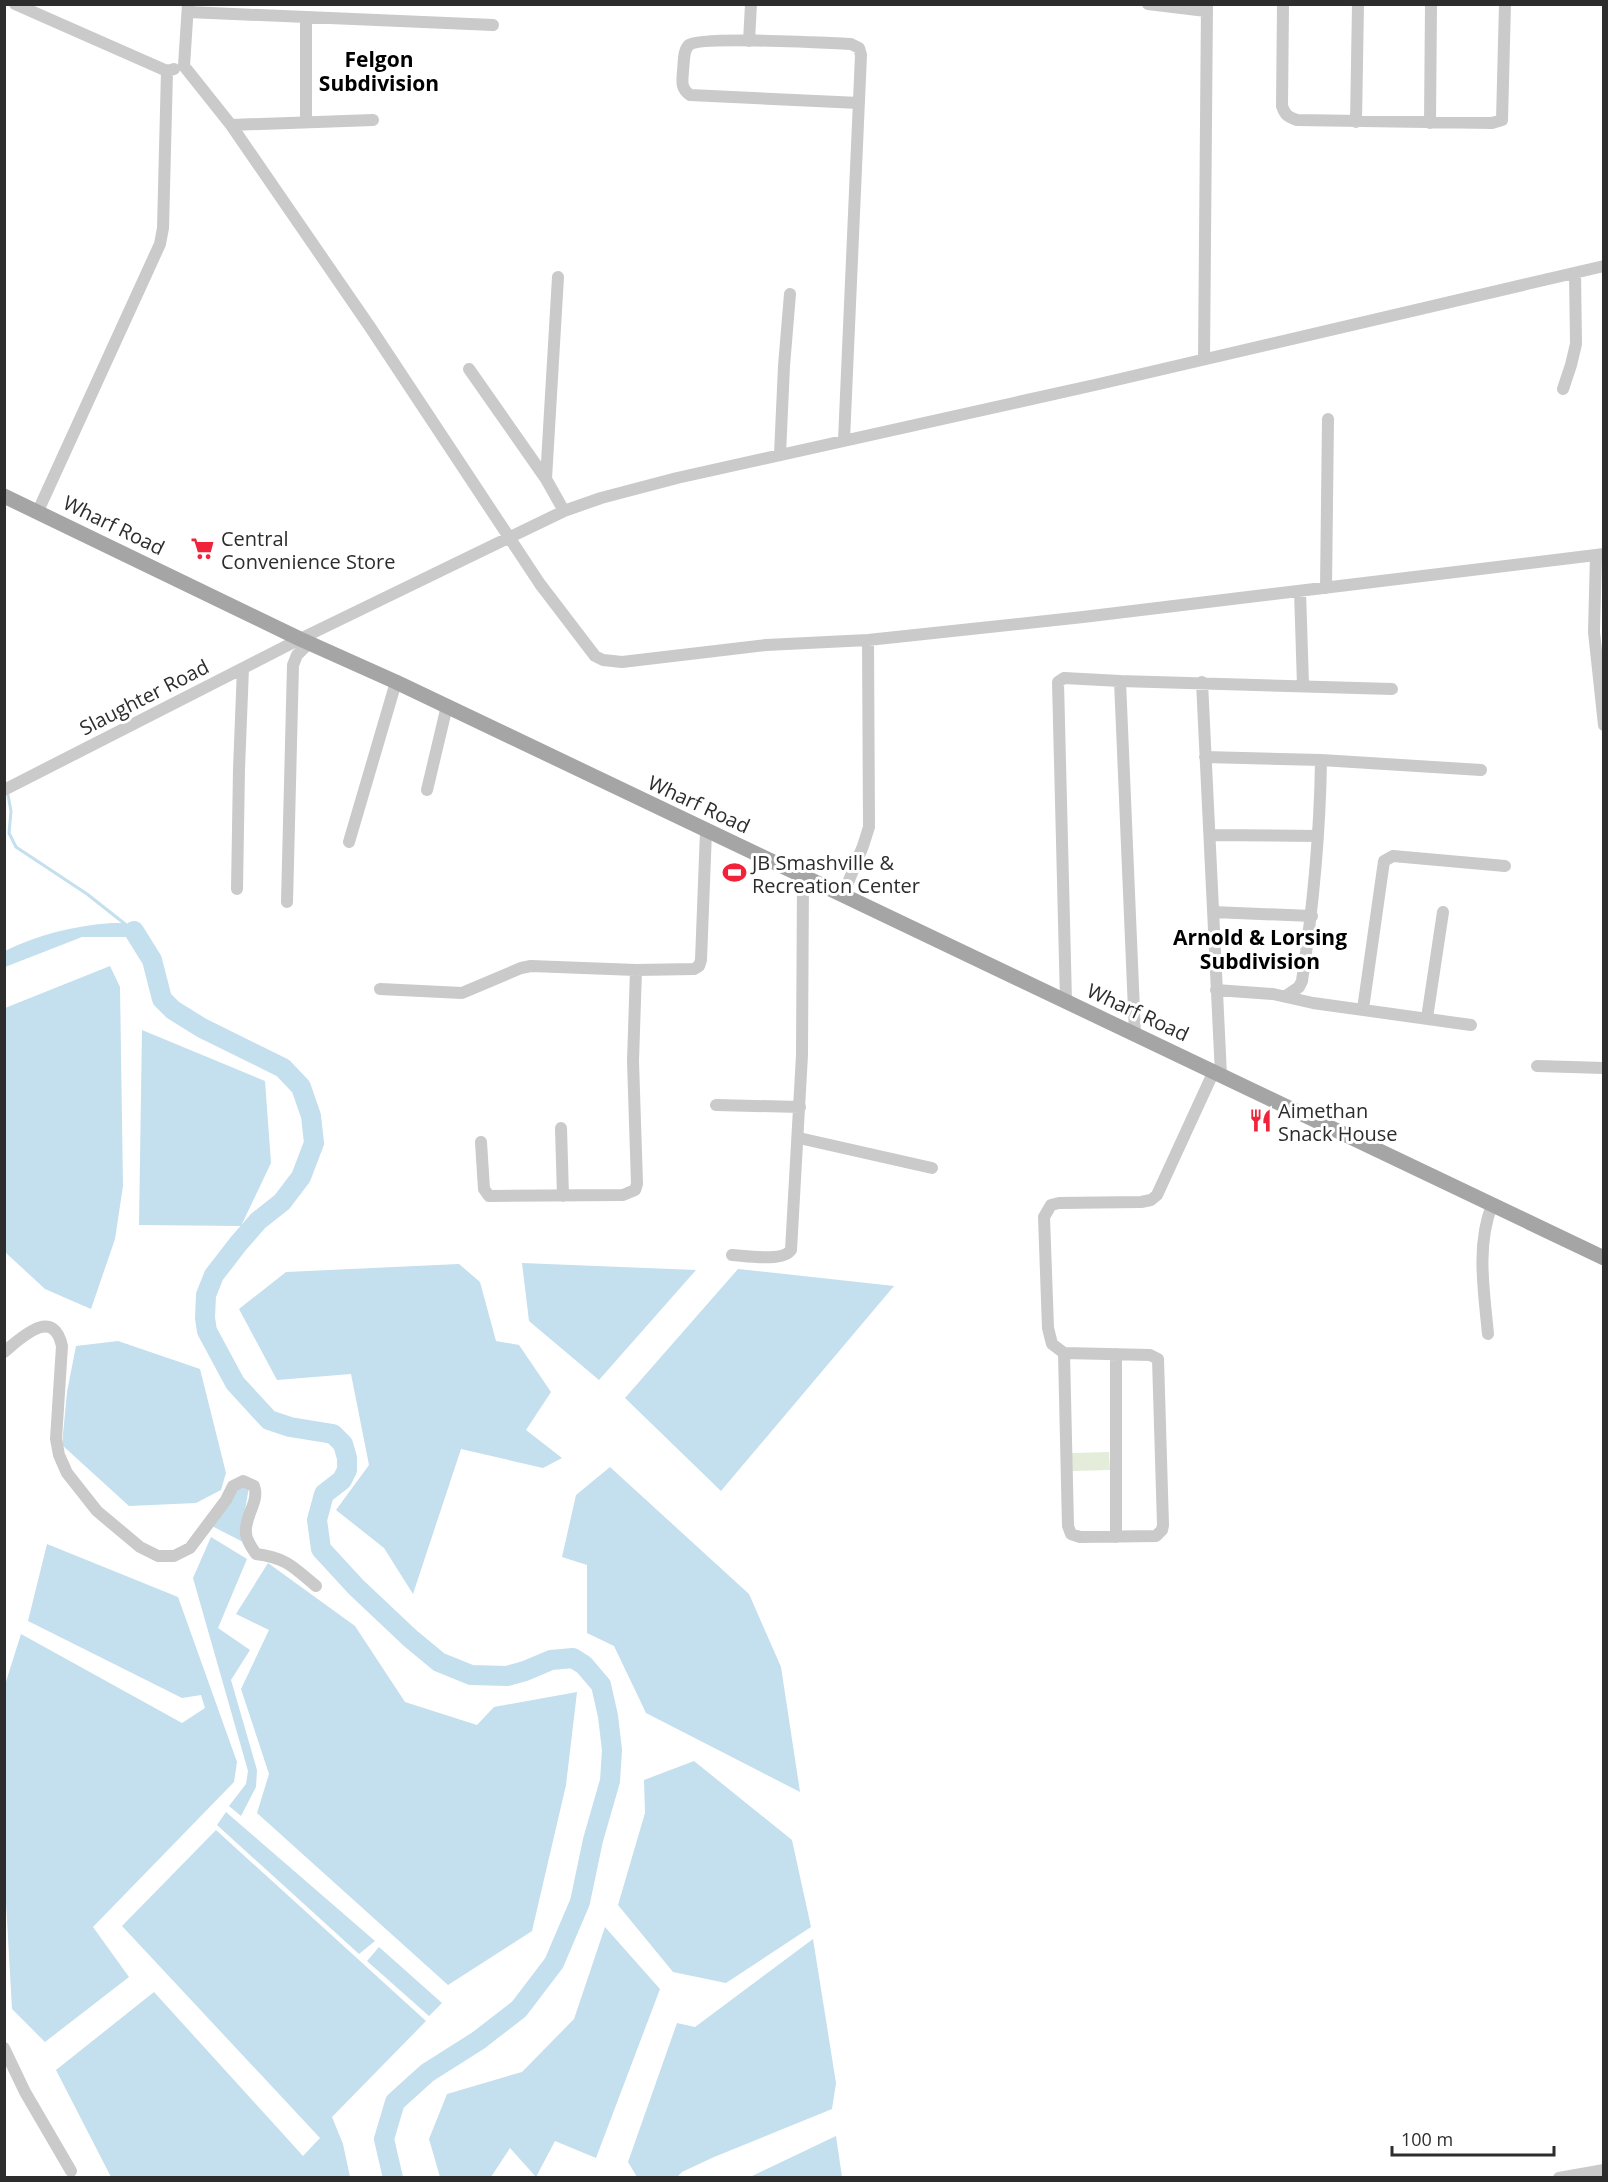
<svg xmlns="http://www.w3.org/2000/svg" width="1608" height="2182" font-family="'Open Sans',sans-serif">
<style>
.green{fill:#e4ecda}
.water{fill:#c4dfed}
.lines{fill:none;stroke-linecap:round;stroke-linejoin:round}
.stream{stroke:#c4dfed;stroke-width:3}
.river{stroke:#c4dfed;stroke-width:20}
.minor{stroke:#cacaca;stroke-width:12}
.major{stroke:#a5a5a5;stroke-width:15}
.labels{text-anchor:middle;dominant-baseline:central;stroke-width:6;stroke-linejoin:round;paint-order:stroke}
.street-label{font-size:20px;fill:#2d2d2d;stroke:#fff}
.poi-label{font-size:20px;fill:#2d2d2d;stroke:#fff;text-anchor:start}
.neighbourhood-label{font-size:21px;font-weight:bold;fill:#000;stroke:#fff}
</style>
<rect width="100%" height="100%" fill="#fff"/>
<path class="green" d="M1109,1452L1110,1470L1072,1471V1453Z"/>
<path class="water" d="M112,923H126L138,937H82L5,967V951C39,934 74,926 112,923Z
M110,966L120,987L123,1186L115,1239L91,1309L45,1289L5,1252V1008Z
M142,1030L265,1081L271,1163L241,1226L139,1225Z
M522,1263L696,1270L599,1380L529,1321Z
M459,1264L480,1282L496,1341L519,1345L551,1392L526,1430L562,1458L543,1468L461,1449L413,1594L384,1548L336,1510L369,1465L351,1374L277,1380L239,1309L286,1272Z
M738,1269L894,1286L721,1491L625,1398Z
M118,1341L200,1369L226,1473L221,1490L196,1503L129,1506L62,1445L67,1392L76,1346Z
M610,1467L749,1594L781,1667L800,1792L646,1713L614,1646L587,1633V1565L562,1557L576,1495Z
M234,1485L249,1487L244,1516L247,1544L204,1522Z
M211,1537L247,1559L218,1628L250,1650L231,1680L257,1770L256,1787L241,1816L229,1806L246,1784L248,1771L193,1578Z
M47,1544L178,1597L237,1762L234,1782L93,1927L129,1977L45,2042L12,2009L4,1867V1688L21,1634L182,1723L205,1708L201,1695L182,1698L28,1621Z
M268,1563L355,1626L405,1702L477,1725L494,1707L577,1692L566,1785L532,1931L448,1985L257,1813L269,1774L241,1689L269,1630L236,1614Z
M694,1761L792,1840L811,1927L726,1983L673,1972L618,1905L645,1813L644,1780Z
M226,1812L375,1941L359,1954L217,1825Z
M216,1830L426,2021L332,2117L343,2144L350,2177H111L56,2070L154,1992L303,2156L320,2138L122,1926Z
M605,1927L660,1989L596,2158L555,2141L536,2177L510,2148L491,2177H440L429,2139L447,2094L522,2072L574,2019Z
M813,1939L836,2083L832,2109L714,2157L682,2172L677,2177H637L628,2162L677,2023L695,2027Z
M379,1947L442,2003L429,2016L367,1961Z
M836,2136L842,2177H750Z"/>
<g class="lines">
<path class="stream" d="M8,795L11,811L9,833L16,847L87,894L134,931"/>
<path class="river" d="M134,931L152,960L162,999L173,1010L202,1028L283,1068L301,1087L311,1116L314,1143L301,1177L282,1202L258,1221L238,1244L214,1275L206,1295L205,1318L207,1331L235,1383L269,1420L290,1427L333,1434L343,1444L347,1458V1470L342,1480L324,1494L317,1520L321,1549L356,1587L410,1638L439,1662L471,1675L507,1676L525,1671L551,1660L573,1658L584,1665L601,1685L608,1716L612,1750L610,1781L593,1840L580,1902L554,1963L519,2009L479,2040L427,2073L395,2102L384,2139L393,2178"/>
<path class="minor" d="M15,4L167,71L174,69
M188,4L184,66L231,125L370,327L540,584L595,656L603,660L622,662L766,645L868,640L1083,617L1604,554
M1148,4L1206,11
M1283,4L1282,106C1285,115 1288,117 1297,120L1492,123L1502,120L1505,4
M188,12L493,25
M749,41L751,4
M306,122V17
M1356,122L1358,4
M1430,123L1431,4
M231,125L373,120
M1204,359L1207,4
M469,369L546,479L558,277
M1563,389L1571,365L1576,344L1575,273
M844,440L861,55L859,48L851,44C828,43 700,36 689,45C683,50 684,63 683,71C682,82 681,89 690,95L859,103
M780,454L784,366L790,294
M546,479L564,511
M38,511L160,244L163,228L167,71
M1596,555L1594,632L1604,725
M1326,588L1328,419
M1300,591L1303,685
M1120,681L1392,689
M1202,682L1221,1075
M1205,757L1321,760L1481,770
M4,790L300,639L564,511L601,498L677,478L1099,384L1604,266
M427,790L447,706
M1210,835L1318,836
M349,842L396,682
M237,889L239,769L243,668
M843,895L863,846L869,827L868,640
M287,902L293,665L297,655L309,643
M1213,912L1312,916
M380,989L462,993L521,968L531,966L636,970L694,969L699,966L701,960L706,831
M1216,990L1273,994L1313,1003L1471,1025
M1286,996L1299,987L1302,981C1313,907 1320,834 1321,760
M1066,1001L1058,682L1064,678L1120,681L1135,1034
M1363,1009L1384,861L1393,856L1505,866
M1427,1018L1443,912
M1537,1066L1604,1068
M716,1105L800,1107
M561,1128L563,1196
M799,1138L932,1168
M481,1142L484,1189L489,1196L623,1195L635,1190L637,1184L633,1061L636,970
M732,1255C747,1256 783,1262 791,1250L802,1055L803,876
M1488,1334C1484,1291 1476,1246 1492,1205
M4,1352C21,1338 53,1306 62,1346L56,1439L59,1455L67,1473L97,1511L140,1547L158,1556H174L190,1548L226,1500L233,1486L243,1481L254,1486C260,1502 244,1516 246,1533C246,1540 252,1548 256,1554C287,1558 293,1567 316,1586
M1064,1353L1068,1526L1071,1534L1080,1537L1156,1536L1162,1530L1163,1525L1158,1359L1150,1355L1064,1353L1052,1344L1048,1328L1044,1217L1051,1205L1059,1203L1141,1202L1151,1200L1157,1195L1214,1071
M1116,1354V1537
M4,2048L25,2092L71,2171
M1559,2178L1604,2170"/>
<path class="major" d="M4,496L300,639L396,682L1604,1258"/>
</g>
<defs>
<symbol id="supermarket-bare" viewBox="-9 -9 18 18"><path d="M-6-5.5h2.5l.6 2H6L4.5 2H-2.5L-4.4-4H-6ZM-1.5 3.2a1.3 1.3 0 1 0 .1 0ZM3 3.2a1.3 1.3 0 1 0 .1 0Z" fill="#f1233b" stroke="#fff" stroke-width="2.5" paint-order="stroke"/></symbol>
<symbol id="stadium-bare" viewBox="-9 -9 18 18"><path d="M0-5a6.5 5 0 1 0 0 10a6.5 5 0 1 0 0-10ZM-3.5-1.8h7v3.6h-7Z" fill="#f1233b" stroke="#fff" stroke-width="2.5" paint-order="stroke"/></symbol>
<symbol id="restaurant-bare" viewBox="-9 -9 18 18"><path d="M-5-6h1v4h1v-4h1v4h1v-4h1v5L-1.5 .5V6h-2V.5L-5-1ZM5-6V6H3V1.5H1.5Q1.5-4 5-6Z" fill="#f1233b" stroke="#fff" stroke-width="2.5" paint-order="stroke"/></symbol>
</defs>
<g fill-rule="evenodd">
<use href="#supermarket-bare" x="186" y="532" width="33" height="33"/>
<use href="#stadium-bare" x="718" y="856" width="33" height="33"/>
<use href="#restaurant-bare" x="1244" y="1104" width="33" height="33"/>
</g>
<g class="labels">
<g class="street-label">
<text transform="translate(114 525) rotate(26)">Wharf Road</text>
<text transform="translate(144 697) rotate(-27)">Slaughter Road</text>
<text transform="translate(699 804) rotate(25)">Wharf Road</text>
<text transform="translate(1138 1012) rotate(25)">Wharf Road</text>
</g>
<g class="poi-label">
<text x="221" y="538">Central<tspan x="221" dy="23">Convenience Store</tspan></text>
<text x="752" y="862">JB Smashville &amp;<tspan x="752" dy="23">Recreation Center</tspan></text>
<text x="1278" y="1110">Aimethan<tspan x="1278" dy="23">Snack House</tspan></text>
</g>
<g class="neighbourhood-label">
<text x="379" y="59">Felgon<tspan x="379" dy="24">Subdivision</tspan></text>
<text x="1260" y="937">Arnold &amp; Lorsing<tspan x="1260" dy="24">Subdivision</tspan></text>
</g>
</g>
<rect width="1608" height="2182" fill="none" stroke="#2d2d2d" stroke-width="12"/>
<path d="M1392 2146v9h162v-9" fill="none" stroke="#2d2d2d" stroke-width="3"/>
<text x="1401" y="2146" font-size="18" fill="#2d2d2d" stroke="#ffffff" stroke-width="4.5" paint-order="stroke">100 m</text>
</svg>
